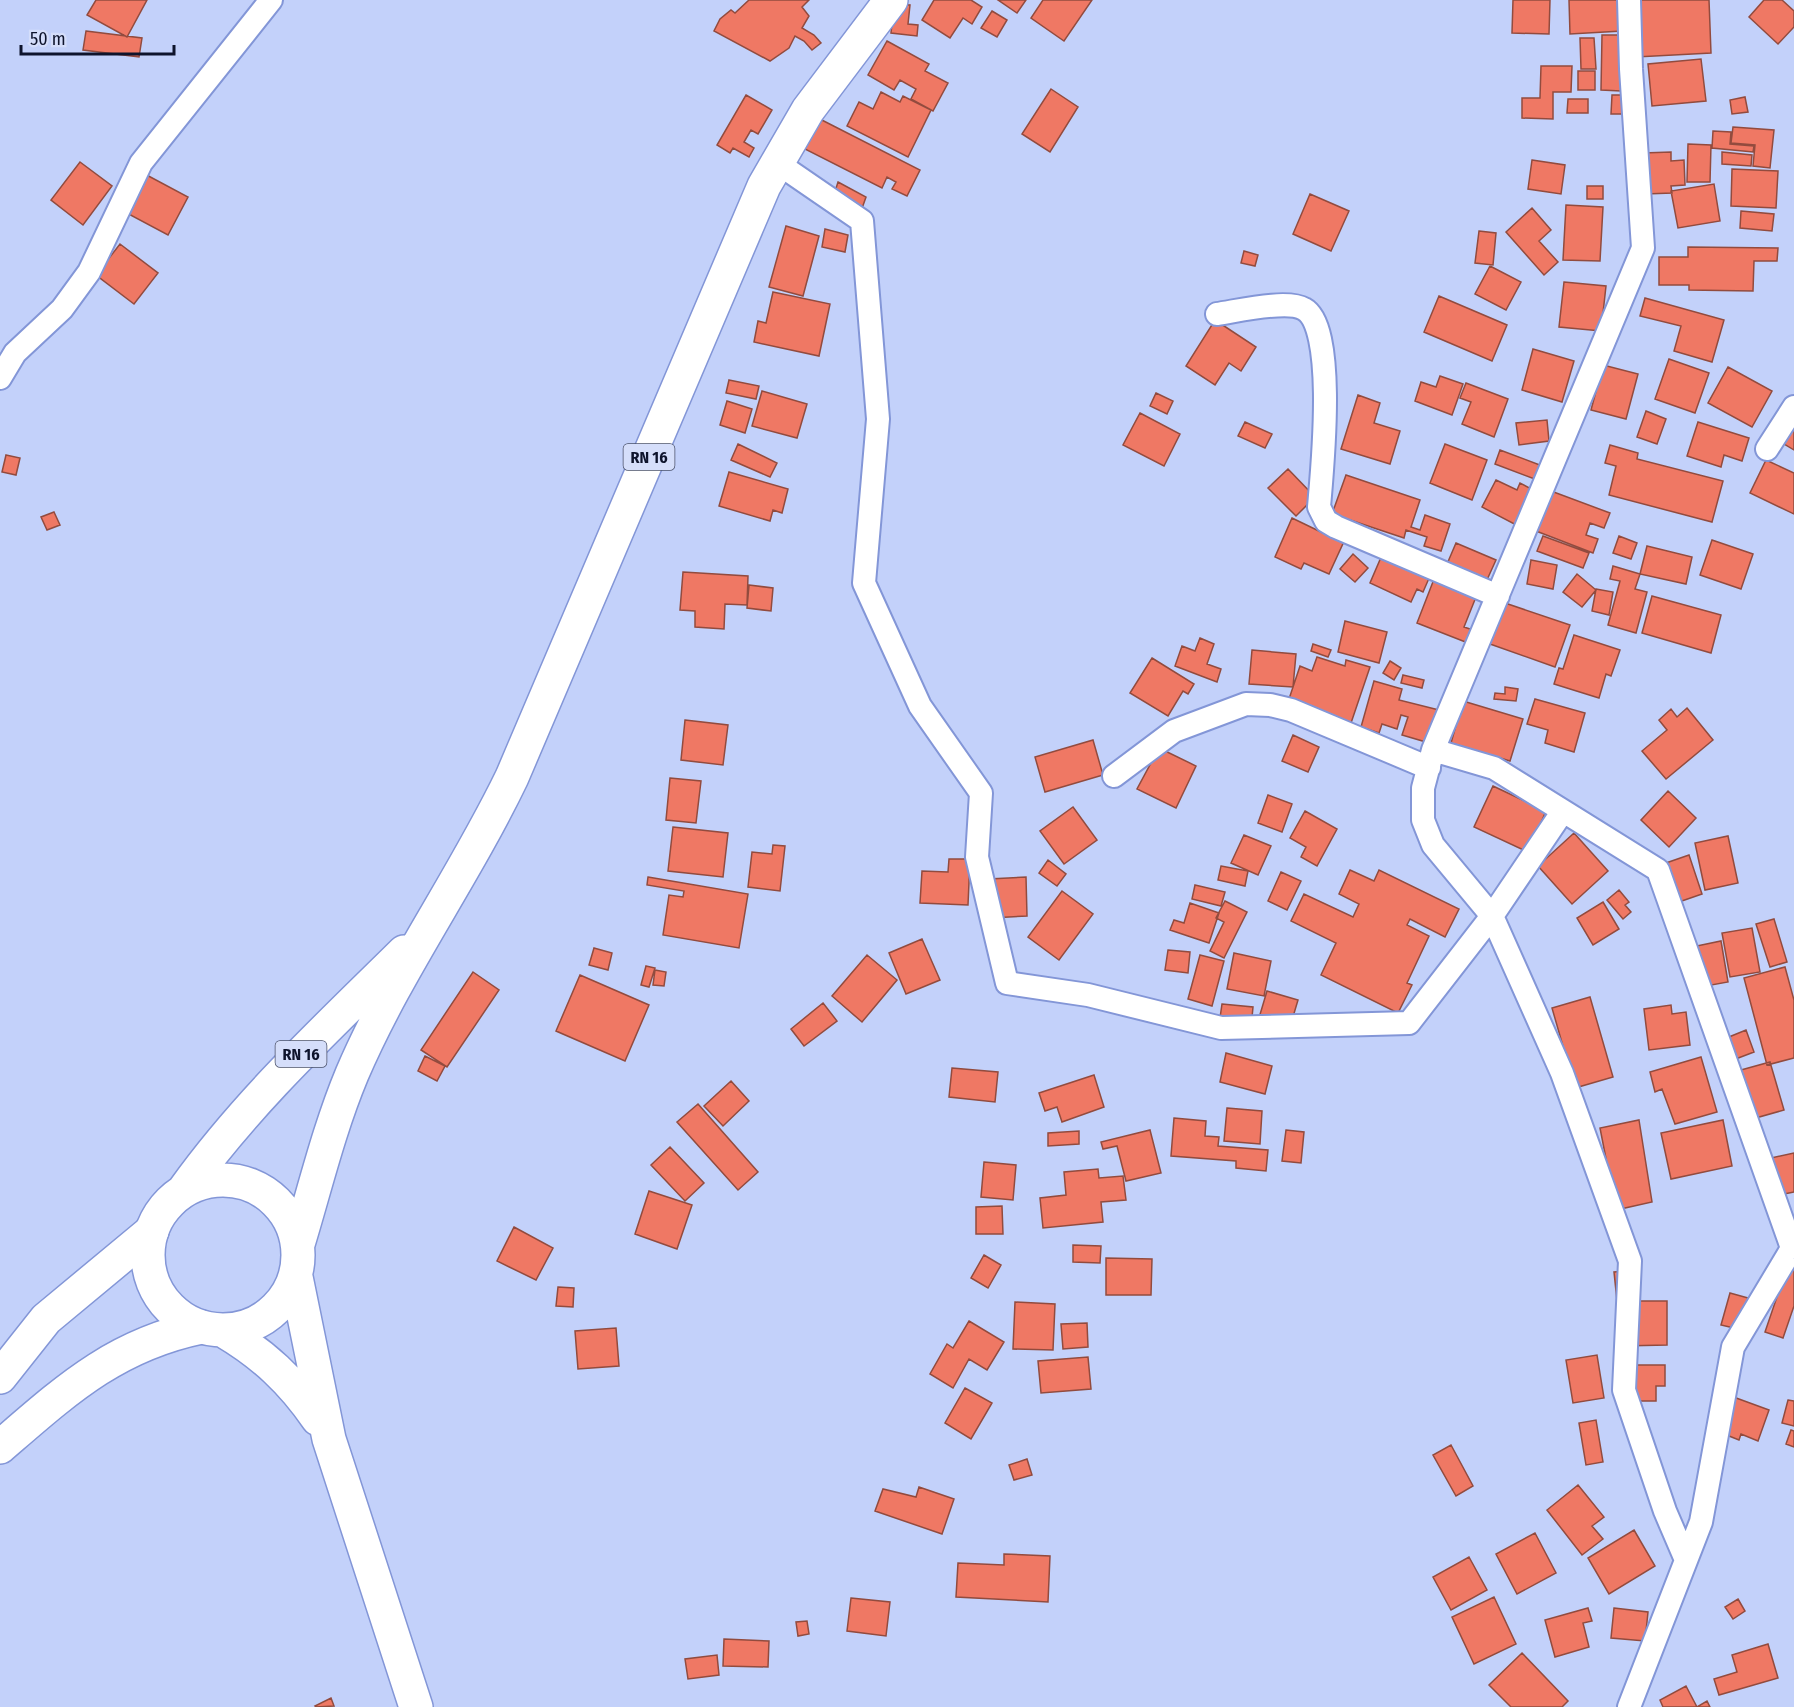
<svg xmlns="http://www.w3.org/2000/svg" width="1794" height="1707" font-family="'Fira Sans Condensed',sans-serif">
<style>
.building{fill:#ef7864;stroke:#924b3e;stroke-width:1.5}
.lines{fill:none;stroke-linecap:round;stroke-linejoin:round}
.minor-casing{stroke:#8396d7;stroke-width:26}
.primary-casing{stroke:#8396d7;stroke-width:36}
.trunk-casing{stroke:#8396d7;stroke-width:36}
.minor{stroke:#fff;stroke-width:22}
.primary{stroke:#fff;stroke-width:33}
.trunk{stroke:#fff;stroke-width:33}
.labels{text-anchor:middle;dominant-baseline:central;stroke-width:4.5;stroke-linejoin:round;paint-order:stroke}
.shield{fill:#d5defa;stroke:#4a516a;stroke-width:1.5}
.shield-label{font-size:16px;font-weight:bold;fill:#0e142c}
</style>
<rect width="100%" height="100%" fill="#c3d1fa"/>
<path class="building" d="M96,0H147L127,37L87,15Z
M749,0H809L802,7L809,16L802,28L814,35L821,43L812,50L804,41L795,36L789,48L770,61L714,31L720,19L731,10L735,13Z
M934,0H971L982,7L972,24L963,18L950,38L922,20Z
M998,0H1026L1017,13Z
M1043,0H1092L1064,41L1031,18Z
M1513,0H1550L1549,34L1512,33Z
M1569,0H1621L1622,31L1570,34Z
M1634,0H1709L1711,53L1636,57Z
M1764,0H1782L1794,11V27L1778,44L1749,17Z
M894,4L910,5L908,24L918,25L917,36L891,33Z
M992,11L1007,20L997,37L981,28Z
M86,31L142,38L139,57L83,50Z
M1602,35H1622L1621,91L1601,90Z
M1580,38H1594L1596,69H1581Z
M887,41L929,64L925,71L948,83L933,111L911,99L916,89L900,80L894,90L868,75Z
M1701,59L1706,101L1652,106L1648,64Z
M1541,66H1572L1571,92H1553V119L1522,118V98H1540Z
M1578,71H1595V90H1578Z
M1051,89L1078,107L1050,152L1022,134Z
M881,92L900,102L903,96L931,110L908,157L847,126L859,102L873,109Z
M746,95L772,110L758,134L751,130L744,142L754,148L749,157L733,148L730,153L717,145Z
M1612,95H1627L1626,114H1611Z
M1745,97L1748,112L1732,114L1730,100Z
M1568,99H1588V113H1567Z
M812,115L920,170L907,196L892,189L896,182L887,177L882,188L797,145Z
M1733,127L1774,130L1770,168L1753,166L1755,145L1731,143Z
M1713,131L1731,132L1730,144L1754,146L1753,152L1712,148Z
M1688,144L1711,145L1710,182H1687Z
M1671,152V161L1684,160L1685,185L1671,186L1672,193L1645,194L1643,153Z
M1722,152L1752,155L1751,166L1722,164Z
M1532,160L1565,165L1561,194L1528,189Z
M80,162L112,186L83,225L51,200Z
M1732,169L1778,171L1776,208L1731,206Z
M141,172L188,197L168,235L121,210Z
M838,182L866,197L860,214L831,204Z
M1714,184L1720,221L1678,228L1671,191Z
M1587,186H1603V199H1587Z
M1310,194L1349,211L1331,251L1293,234Z
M1566,205L1603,207L1600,261L1563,260Z
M1532,208L1551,230L1539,241L1558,262L1544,275L1506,232Z
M1741,211L1774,214L1772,231L1740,228Z
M786,226L819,236L803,296L769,287Z
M825,229L848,235L845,252L822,247Z
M1479,231L1496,233L1493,265L1475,263Z
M120,244L158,273L134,304L96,275Z
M1688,247L1778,248L1777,261H1754L1753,291L1689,290V285H1659V257H1688Z
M1244,251L1258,255L1255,266L1241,263Z
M1490,266L1521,282L1506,310L1475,294Z
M1564,282L1606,286L1601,331L1559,327Z
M773,292L830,304L819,356L754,342L758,321L766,323Z
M1439,296L1507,325L1492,361L1424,332Z
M1645,298L1724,320L1712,362L1674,351L1681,326L1640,316Z
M1215,320L1256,347L1241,371L1229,363L1215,385L1186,366Z
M1533,349L1574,361L1562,402L1522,390Z
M1669,359L1709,373L1695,413L1655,399Z
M1603,365L1638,374L1626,419L1591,410Z
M1728,367L1772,391L1752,427L1708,403Z
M1440,376L1463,384L1452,415L1415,401L1421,382L1436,387Z
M729,380L759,386L756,399L726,393Z
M1466,383L1508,399L1494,437L1462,424L1471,402L1460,398Z
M762,391L807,404L797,438L752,426Z
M1156,393L1173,401L1167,414L1150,406Z
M1358,395L1380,403L1374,423L1400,431L1390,464L1341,449Z
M727,401L752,409L745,433L720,425Z
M1646,411L1666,419L1657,444L1637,437Z
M1140,413L1180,434L1164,466L1123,445Z
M1547,420L1549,441L1519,445L1516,423Z
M1245,422L1272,434L1265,448L1238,436Z
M1698,422L1749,438L1742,461L1724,455L1721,467L1687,456Z
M1794,423V450L1774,438Z
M738,444L777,463L770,477L731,460Z
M1445,444L1487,460L1472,500L1430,483Z
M1610,445L1638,453L1637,459L1723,481L1712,522L1609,495L1616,466L1605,463Z
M1500,450L1545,467L1540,481L1495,464Z
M6,455L20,458L16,475L2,472Z
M1766,460L1794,473V514L1750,493Z
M1288,469L1315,497L1296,516L1268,488Z
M729,472L788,489L782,513L773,510L770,521L719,506Z
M1346,475L1420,500L1411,527L1420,530L1425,515L1450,524L1441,551L1424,546L1427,537L1406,530L1404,538L1332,514Z
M1496,480L1517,490L1520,483L1537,492L1520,527L1482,507Z
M1551,491L1610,513L1604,528L1590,523L1586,535L1598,539L1593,553L1536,531Z
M54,512L60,525L47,530L41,517Z
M1292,518L1323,533L1326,528L1346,537L1329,574L1304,563L1301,569L1275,557Z
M1543,536L1589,553L1583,568L1537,551Z
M1619,536L1637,543L1631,559L1613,553Z
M1712,540L1753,554L1741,589L1700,575Z
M1456,543L1496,560L1486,582L1447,564Z
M1647,546L1692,557L1686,584L1640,574Z
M1353,554L1368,568L1355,582L1340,569Z
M1382,555L1430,576L1423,592L1417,589L1411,602L1370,583Z
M1531,560L1557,565L1553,589L1527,584Z
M1613,566L1640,574L1635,589L1647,592L1636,633L1608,625L1620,581L1610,579Z
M683,572L748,576L747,605L725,604L724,629L695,627V611L680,610Z
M1436,574L1478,592L1464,627L1473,630L1468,643L1417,623Z
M1577,574L1596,590L1582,607L1563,592Z
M749,585L773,588L771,611L747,608Z
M1596,589L1613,592L1609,615L1592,611Z
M1652,596L1721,615L1711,653L1642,633Z
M1505,603L1570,625L1555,667L1490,644Z
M1345,621L1387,632L1379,663L1338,652Z
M1574,635L1620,650L1611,676L1606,674L1599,698L1554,684L1559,668L1563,669Z
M1200,638L1214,644L1207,664L1221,669L1217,682L1175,666L1182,646L1195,651Z
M1313,644L1331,650L1328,657L1311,651Z
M1252,650L1296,654L1293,687L1249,684Z
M1317,657L1345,666L1346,660L1370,667L1351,723L1288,702L1300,666L1312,671Z
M1152,658L1194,684L1188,694L1183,691L1168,716L1130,693Z
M1390,661L1401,668L1394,680L1383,673Z
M1403,675L1424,680L1422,688L1401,683Z
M1374,681L1402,689L1399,700L1443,711L1426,742L1402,735L1408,717L1401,715L1397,729L1382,724L1379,733L1361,727Z
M1505,687L1518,689L1516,701L1494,699L1495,693L1505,694Z
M1535,699L1585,713L1574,752L1545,743L1548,730L1527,724Z
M1463,701L1523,719L1510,761L1451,743Z
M1687,708L1713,740L1666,779L1642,751L1667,730L1659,720L1671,709L1677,717Z
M685,720L728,725L723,765L681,760Z
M1293,735L1319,747L1308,772L1282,761Z
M1093,740L1103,775L1045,792L1035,757Z
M1159,748L1196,766L1176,808L1137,789Z
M670,778L701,781L696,823L666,820Z
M1493,786L1546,811L1528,852L1474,827Z
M1668,791L1696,818L1669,847L1641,820Z
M1268,795L1292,804L1282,832L1258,823Z
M1073,807L1097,840L1064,864L1040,831Z
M1305,811L1337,829L1317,866L1301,857L1306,847L1290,838Z
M673,827L728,833L723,877L668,871Z
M1574,833L1608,871L1572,904L1538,866Z
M1244,835L1271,846L1258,875L1231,863Z
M1728,836L1738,883L1705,890L1695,843Z
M773,845L785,846L780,891L748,887L752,852L772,854Z
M1689,855L1702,894L1676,903L1663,864Z
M949,859H970L968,905L920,903L922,871L948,872Z
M1048,860L1066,874L1057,886L1039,873Z
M1221,866L1248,871L1245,886L1218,880Z
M1350,870L1374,881L1379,870L1459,909L1445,937L1410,919L1407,925L1429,936L1407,983L1412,985L1398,1013L1321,975L1336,943L1291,921L1304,894L1353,917L1359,904L1339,894Z
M1281,872L1301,881L1287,910L1268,901Z
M648,877L748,894L739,948L663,935L669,895L683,897L684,891L647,885Z
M1026,877L1027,916L991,918L989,879Z
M1195,885L1225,892L1221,906L1192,899Z
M1619,890L1629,902L1625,905L1631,912L1623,919L1607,900Z
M1062,891L1093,914L1059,960L1028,937Z
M1225,901L1247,912L1224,958L1210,951L1224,922L1216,918Z
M1603,902L1619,929L1593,945L1577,918Z
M1190,903L1219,913L1209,943L1170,930L1174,920L1184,923Z
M1774,919L1787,962L1770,967L1756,924Z
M1752,928L1760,972L1730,977L1722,933Z
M922,939L940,980L906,994L889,953Z
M1721,941L1728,982L1695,988L1687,948Z
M594,948L612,953L608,970L589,965Z
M1168,950L1190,952L1188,973L1165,970Z
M1234,953L1271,961L1264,996L1227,989Z
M867,955L897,980L862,1022L832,996Z
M1200,955L1224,961L1212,1006L1188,999Z
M646,966L655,968L649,987L641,985Z
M1785,967L1794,1000V1058L1767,1065L1744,978Z
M655,970L666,972L664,986L653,985Z
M473,972L499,990L447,1067L421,1050Z
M580,975L649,1005L625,1061L556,1031Z
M1267,991L1298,1000L1287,1037L1256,1028Z
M1590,997L1613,1077L1575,1088L1552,1008Z
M823,1003L837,1021L804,1046L791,1029Z
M1222,1004L1253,1007L1251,1028L1219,1025Z
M1671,1005L1672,1014L1686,1012L1690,1045L1649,1050L1644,1009Z
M1746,1030L1754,1052L1733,1060L1724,1039Z
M1226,1053L1272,1066L1265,1094L1220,1082Z
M425,1056L445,1066L437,1081L418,1071Z
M1701,1057L1717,1112L1675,1124L1662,1089L1655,1092L1650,1072Z
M1770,1062L1784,1110L1745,1121L1730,1073Z
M952,1068L998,1072L995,1102L949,1097Z
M1094,1075L1104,1107L1062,1122L1057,1107L1045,1111L1039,1093Z
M731,1081L749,1101L723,1126L704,1106Z
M698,1104L758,1172L738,1190L677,1122Z
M1227,1108L1262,1111L1260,1144L1224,1141Z
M1174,1118L1206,1121L1205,1136L1219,1137L1218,1146L1268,1150L1266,1171L1236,1168V1161L1171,1156Z
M1639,1120L1652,1202L1616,1210L1600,1128Z
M1723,1120L1732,1166L1671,1179L1661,1133Z
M1150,1130L1161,1173L1126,1181L1117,1146L1103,1149L1101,1142Z
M1286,1130L1304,1132L1301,1163L1282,1161Z
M1079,1131V1144L1048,1146V1133Z
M670,1147L704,1183L685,1201L651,1165Z
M1794,1153V1192L1770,1197L1762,1160Z
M984,1162L1016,1165L1013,1200L981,1197Z
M1098,1169L1099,1178L1123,1176L1126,1200L1101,1202L1103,1222L1043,1228L1040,1198L1066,1195L1064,1172Z
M649,1191L692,1205L677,1249L635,1234Z
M1002,1206L1003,1234H976V1207Z
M514,1227L553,1248L536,1280L497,1261Z
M1073,1245L1101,1246L1100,1263L1073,1262Z
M1794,1247V1306L1783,1338L1765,1332Z
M984,1255L1001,1265L988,1288L971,1278Z
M1106,1258L1152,1259L1151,1295H1106Z
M1627,1271L1629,1299L1617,1301L1614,1272Z
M558,1287L574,1288L573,1307L556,1306Z
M1730,1293L1759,1301L1751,1332L1721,1325Z
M1621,1301H1667V1345L1621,1346Z
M1015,1302L1055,1304L1053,1350L1013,1349Z
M969,1321L1004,1342L987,1370L969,1359L953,1388L930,1374L947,1344L953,1348Z
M1087,1323L1088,1347L1063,1349L1061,1324Z
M616,1328L619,1366L578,1369L575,1331Z
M1597,1355L1604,1398L1573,1403L1566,1360Z
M1088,1357L1091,1389L1041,1393L1038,1361Z
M1624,1365H1665V1386H1656V1401H1624Z
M965,1388L992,1403L971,1439L945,1423Z
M1728,1395L1769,1410L1758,1441L1741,1434L1739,1440L1714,1430Z
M1788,1400L1794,1401V1426L1782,1423Z
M1596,1420L1603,1462L1586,1465L1579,1423Z
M1791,1430L1794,1431V1447L1786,1444Z
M1451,1445L1473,1486L1456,1496L1433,1455Z
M1027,1459L1032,1475L1014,1480L1009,1465Z
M1578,1485L1604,1517L1592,1526L1603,1539L1582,1555L1547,1510Z
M919,1487L954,1499L942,1534L875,1511L883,1489L916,1497Z
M1634,1530L1655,1566L1609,1594L1588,1558Z
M1535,1533L1556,1573L1517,1594L1496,1554Z
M1004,1554L1050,1556L1048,1602L956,1597L958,1563L1004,1565Z
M1469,1557L1487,1590L1451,1610L1433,1577Z
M1494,1597L1516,1644L1474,1664L1452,1617Z
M851,1598L890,1602L886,1636L847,1631Z
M1738,1599L1745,1611L1733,1619L1725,1607Z
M1588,1608L1592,1621L1583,1623L1589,1647L1555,1657L1545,1620Z
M1614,1608L1648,1612L1645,1641L1611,1638Z
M807,1621L809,1634L798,1636L796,1622Z
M724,1639L769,1641L768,1667L723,1666Z
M1768,1644L1778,1678L1719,1695L1714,1679L1737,1672L1732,1655Z
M1522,1653L1568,1701L1562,1707H1511L1489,1685Z
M717,1655L719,1675L688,1679L685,1659Z
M1686,1686L1697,1707L1707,1701L1710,1707H1663L1660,1700Z
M331,1698L334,1706L316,1707L315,1706Z"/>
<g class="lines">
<defs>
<path id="minor" d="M1629,0L1631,69L1643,248L1433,750L1494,768L1658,870L1792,1248
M776,162L862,221L878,419L864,583L920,706L981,793L977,857L1007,983L1088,995L1221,1028L1409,1023L1492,916L1563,811
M1217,314C1238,311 1287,299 1304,309C1337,327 1322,471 1319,507L1326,521L1336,527L1498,596
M0,378L15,353L62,309L89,272L141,163L271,0
M1767,449L1794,407
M1433,750L1423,788V820L1433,845L1492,916L1562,1073L1630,1261L1624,1390L1665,1511L1686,1560
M1114,776L1174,731L1246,704L1270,705L1291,710L1429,768
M1629,1707L1701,1522L1733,1347L1794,1245"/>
<path id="primary" d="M148 1255a75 75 0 1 1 150 0a75 75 0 1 1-150 0Z
M184,1190C247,1102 327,1028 404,952
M298,1244C315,1188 329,1129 352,1074C396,971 463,879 512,777L764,186L808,110L891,0
M296,1277L329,1439L416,1707
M224,1331C263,1354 292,1381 318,1419"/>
<path id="trunk" d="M0,1377L46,1319L152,1231
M0,1447C65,1391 114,1345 201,1327"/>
</defs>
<use href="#minor" class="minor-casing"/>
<use href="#primary" class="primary-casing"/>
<use href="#trunk" class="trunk-casing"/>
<use href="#minor" class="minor"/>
<use href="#primary" class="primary"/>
<use href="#trunk" class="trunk"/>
</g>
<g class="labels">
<g class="shield">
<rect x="623.5" y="444" width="51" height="26" rx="4.5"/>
<rect x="275.5" y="1041" width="51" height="26" rx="4.5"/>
</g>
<g class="shield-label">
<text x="649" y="457">RN 16</text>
<text x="301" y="1054">RN 16</text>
</g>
</g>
<path d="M21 45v9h153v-9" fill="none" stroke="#0e142c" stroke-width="3"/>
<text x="30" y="45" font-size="18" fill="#0e142c" stroke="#d5defa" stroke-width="4.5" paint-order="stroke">50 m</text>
</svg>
